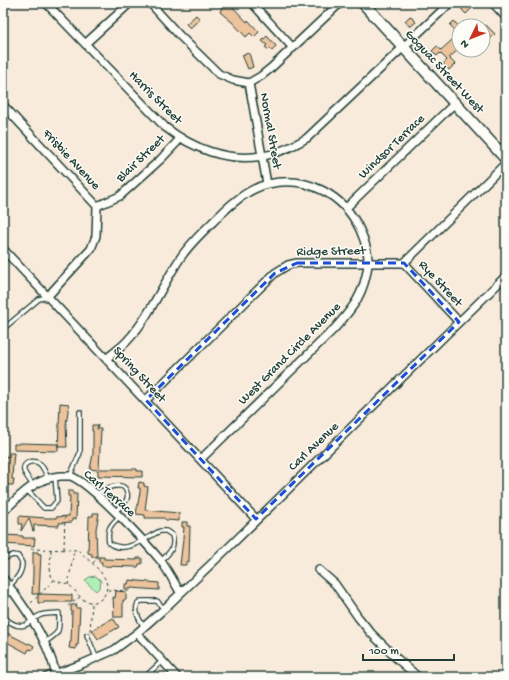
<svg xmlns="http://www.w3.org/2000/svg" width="509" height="680" font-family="'Gochi Hand',sans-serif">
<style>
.green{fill:#afefb8;stroke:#679676}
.building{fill:#ecc39c;stroke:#1f3d34}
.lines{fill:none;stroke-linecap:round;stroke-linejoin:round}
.lane-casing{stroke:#1f3d34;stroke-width:6}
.street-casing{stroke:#1f3d34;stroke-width:10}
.secondary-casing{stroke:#1f3d34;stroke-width:13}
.path{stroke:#1f3d34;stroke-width:1;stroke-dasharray:3 3;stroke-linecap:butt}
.lane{stroke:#fdfcf7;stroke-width:3.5}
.street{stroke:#fdfcf7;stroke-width:7}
.secondary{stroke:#fdfcf7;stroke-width:10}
.marked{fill:none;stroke:#1d4ed8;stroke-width:3;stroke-dasharray:8 5;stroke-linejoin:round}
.labels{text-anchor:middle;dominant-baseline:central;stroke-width:3;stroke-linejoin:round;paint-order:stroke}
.street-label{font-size:13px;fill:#1f3d34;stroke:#fdfcf7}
</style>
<rect width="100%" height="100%" fill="#f8ebdc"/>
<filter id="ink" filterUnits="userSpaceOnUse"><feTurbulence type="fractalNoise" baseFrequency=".025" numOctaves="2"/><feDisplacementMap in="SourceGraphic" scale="8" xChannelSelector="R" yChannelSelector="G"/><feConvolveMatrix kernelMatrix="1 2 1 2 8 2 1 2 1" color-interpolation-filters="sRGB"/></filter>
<g filter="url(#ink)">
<path class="green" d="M96,576L101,581L100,587L96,591L85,581L89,577Z"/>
<path class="building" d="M218,3H229L247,22L248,20L259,32L254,37L250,33L246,37L233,23L220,12L222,7Z
M467,3L472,8L466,14L462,10V8Z
M196,15L200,19L190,28L186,24Z
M410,16L416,22L410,27L405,21Z
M454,21L459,27V35L450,25Z
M486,25L495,34L490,39L483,31V27Z
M267,36L276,46L272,51L270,49L269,50L265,47L267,45L262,41Z
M452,40L459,47V49L449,58L455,64L449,70L443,64L447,60L440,53L437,56L432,51L437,46L441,50Z
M249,53L253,67L248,69L242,55Z
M60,403L69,404L66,425L67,447H58Z
M92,425H98L97,429H101L99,469H137V471H142V477L98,476V470L90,469L93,454V431H92Z
M19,443L58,444V451L14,450V444H19Z
M9,453H14L13,463L12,479H14L13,485H4L5,456L9,457Z
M139,482L144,483V486L148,487L145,510L179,513V521L166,520L164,518H145V515L136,514L140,492V488H138Z
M68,491H73V494H77L76,519H72V522L59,523V526L34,525V531H33L29,518L21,531L22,524H19V516L46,518H56V517L69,516L70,496H68Z
M93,513H99L96,529L97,557H92V554L88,553L89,516H93Z
M182,522H187V526H190L189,562L186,561V565H180L183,539L184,527H182Z
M4,535L23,536V538H35L34,546L3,544Z
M33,552H38V554H41L39,594H32L33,575Z
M99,557H104V559L137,560V558H142V564H139L138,567L102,566V562H99Z
M129,580L159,583V590L131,588V589H125V584H128Z
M116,591L126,592V600H123V617H114L113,597L115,598Z
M38,594L72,595V602H44V603H38Z
M71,605H77L76,608H80L78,645H76V649L69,648L70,642H71L72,611H71Z
M113,618L119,627L98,639L92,630Z
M3,631L28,644L29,643L34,646L32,650L29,649L27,653L3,640Z"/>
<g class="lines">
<defs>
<path id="lane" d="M3,329L39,299L47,297
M70,476L80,453V412
M33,485C30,481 26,476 24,471C22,462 34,459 40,464C44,468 46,474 48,479
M27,490L44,508H51L57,501L55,476
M96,494C103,490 124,478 127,493C128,496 127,500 125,502C123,506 118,509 115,511
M119,517C109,526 107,530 109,543C126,555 145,538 160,531H166L172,535C176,548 169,553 161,561
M3,559L13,555L18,556L22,563C22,574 16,579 9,586
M3,603L6,596L12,590
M3,612C4,620 16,628 25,625C30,623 35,617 41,615C46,613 53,614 59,613C59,631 61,632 45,642
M144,627C139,619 134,612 138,603L141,601H157L164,609
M87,635L96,657
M145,677L162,661"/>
<path id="street" d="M46,3L165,127C192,148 226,162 262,156C278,154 293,146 307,138L450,3
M150,3L179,35L219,74L233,80L249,83L261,76L271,68L340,3
M252,3L293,48
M493,3L506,17
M85,44L130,3
M249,83L267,184
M3,105L97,206L96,236L91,249L48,296
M499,151L506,145
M97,206L120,196L161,159L180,139
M346,208L455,103
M3,249L256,519
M404,263L459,322
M107,358C111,355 116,351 121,347C146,325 162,285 181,257C192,241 207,228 220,215C233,202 250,188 268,184C307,175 344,195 360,230C365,241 369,253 368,265C364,294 354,307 335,328L201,459
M146,400L275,273L288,265L297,263H404L506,163
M3,512C19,496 37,477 61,476C64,476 68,476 70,476C90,482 147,544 161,561C168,571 174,582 180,592
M319,570L335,584L358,617L371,633L394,656L418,677
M3,578C26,609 46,636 56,674
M137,633L177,677
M47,677L82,664L114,650L137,633L164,609L230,546L506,276"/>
<path id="secondary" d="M363,3L506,159"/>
</defs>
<use href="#lane" class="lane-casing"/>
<use href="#street" class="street-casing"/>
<use href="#secondary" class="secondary-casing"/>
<path class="path" d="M31,549L78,550C87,559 98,567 104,577C113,590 100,609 84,600C78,596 75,589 69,585C62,581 54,584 51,575C49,567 51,557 51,550
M64,549L65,515
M93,563L100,555
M68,585L74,551
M108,590L130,591
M31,603L54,580
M68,606L80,597
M90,631L92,603"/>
<use href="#lane" class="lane"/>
<use href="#street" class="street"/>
<use href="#secondary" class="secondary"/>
</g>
</g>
<path class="marked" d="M297,263H404L459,322L256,519L146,400L275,273Z"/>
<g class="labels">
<g class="street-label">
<text transform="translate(444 72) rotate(47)">Goguac Street West</text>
<text transform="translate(155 98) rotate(45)">Harris Street</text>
<text transform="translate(270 131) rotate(80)">Normal Street</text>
<text transform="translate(392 147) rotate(-44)">Windsor Terrace</text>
<text transform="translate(141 159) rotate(-44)">Blair Street</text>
<text transform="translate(71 160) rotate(47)">Frisbie Avenue</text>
<text transform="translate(331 252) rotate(-1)">Ridge Street</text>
<text transform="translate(440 284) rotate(47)">Rye Street</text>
<text transform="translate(290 354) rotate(-45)">West Grand Circle Avenue</text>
<text transform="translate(139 375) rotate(47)">Spring Street</text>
<text transform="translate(314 447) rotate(-44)">Carl Avenue</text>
<text transform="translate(109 494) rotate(41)">Carl Terrace</text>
</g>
</g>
<rect width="509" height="680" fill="none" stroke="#fdfcf7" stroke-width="16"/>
<rect x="8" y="8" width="493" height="664" fill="none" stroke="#1f3d34" stroke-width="1.5" filter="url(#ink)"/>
<g transform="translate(471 38) rotate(227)"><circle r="19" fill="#fdfcf7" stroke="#a4b0a9"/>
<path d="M0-3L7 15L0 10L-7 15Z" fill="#c8321e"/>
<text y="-6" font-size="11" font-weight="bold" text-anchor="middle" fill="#1f3d34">N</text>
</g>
<path d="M363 654v6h91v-6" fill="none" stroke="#1f3d34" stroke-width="2"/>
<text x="369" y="654" font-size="12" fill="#1f3d34" stroke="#fdfcf7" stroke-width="3" paint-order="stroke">100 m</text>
</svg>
